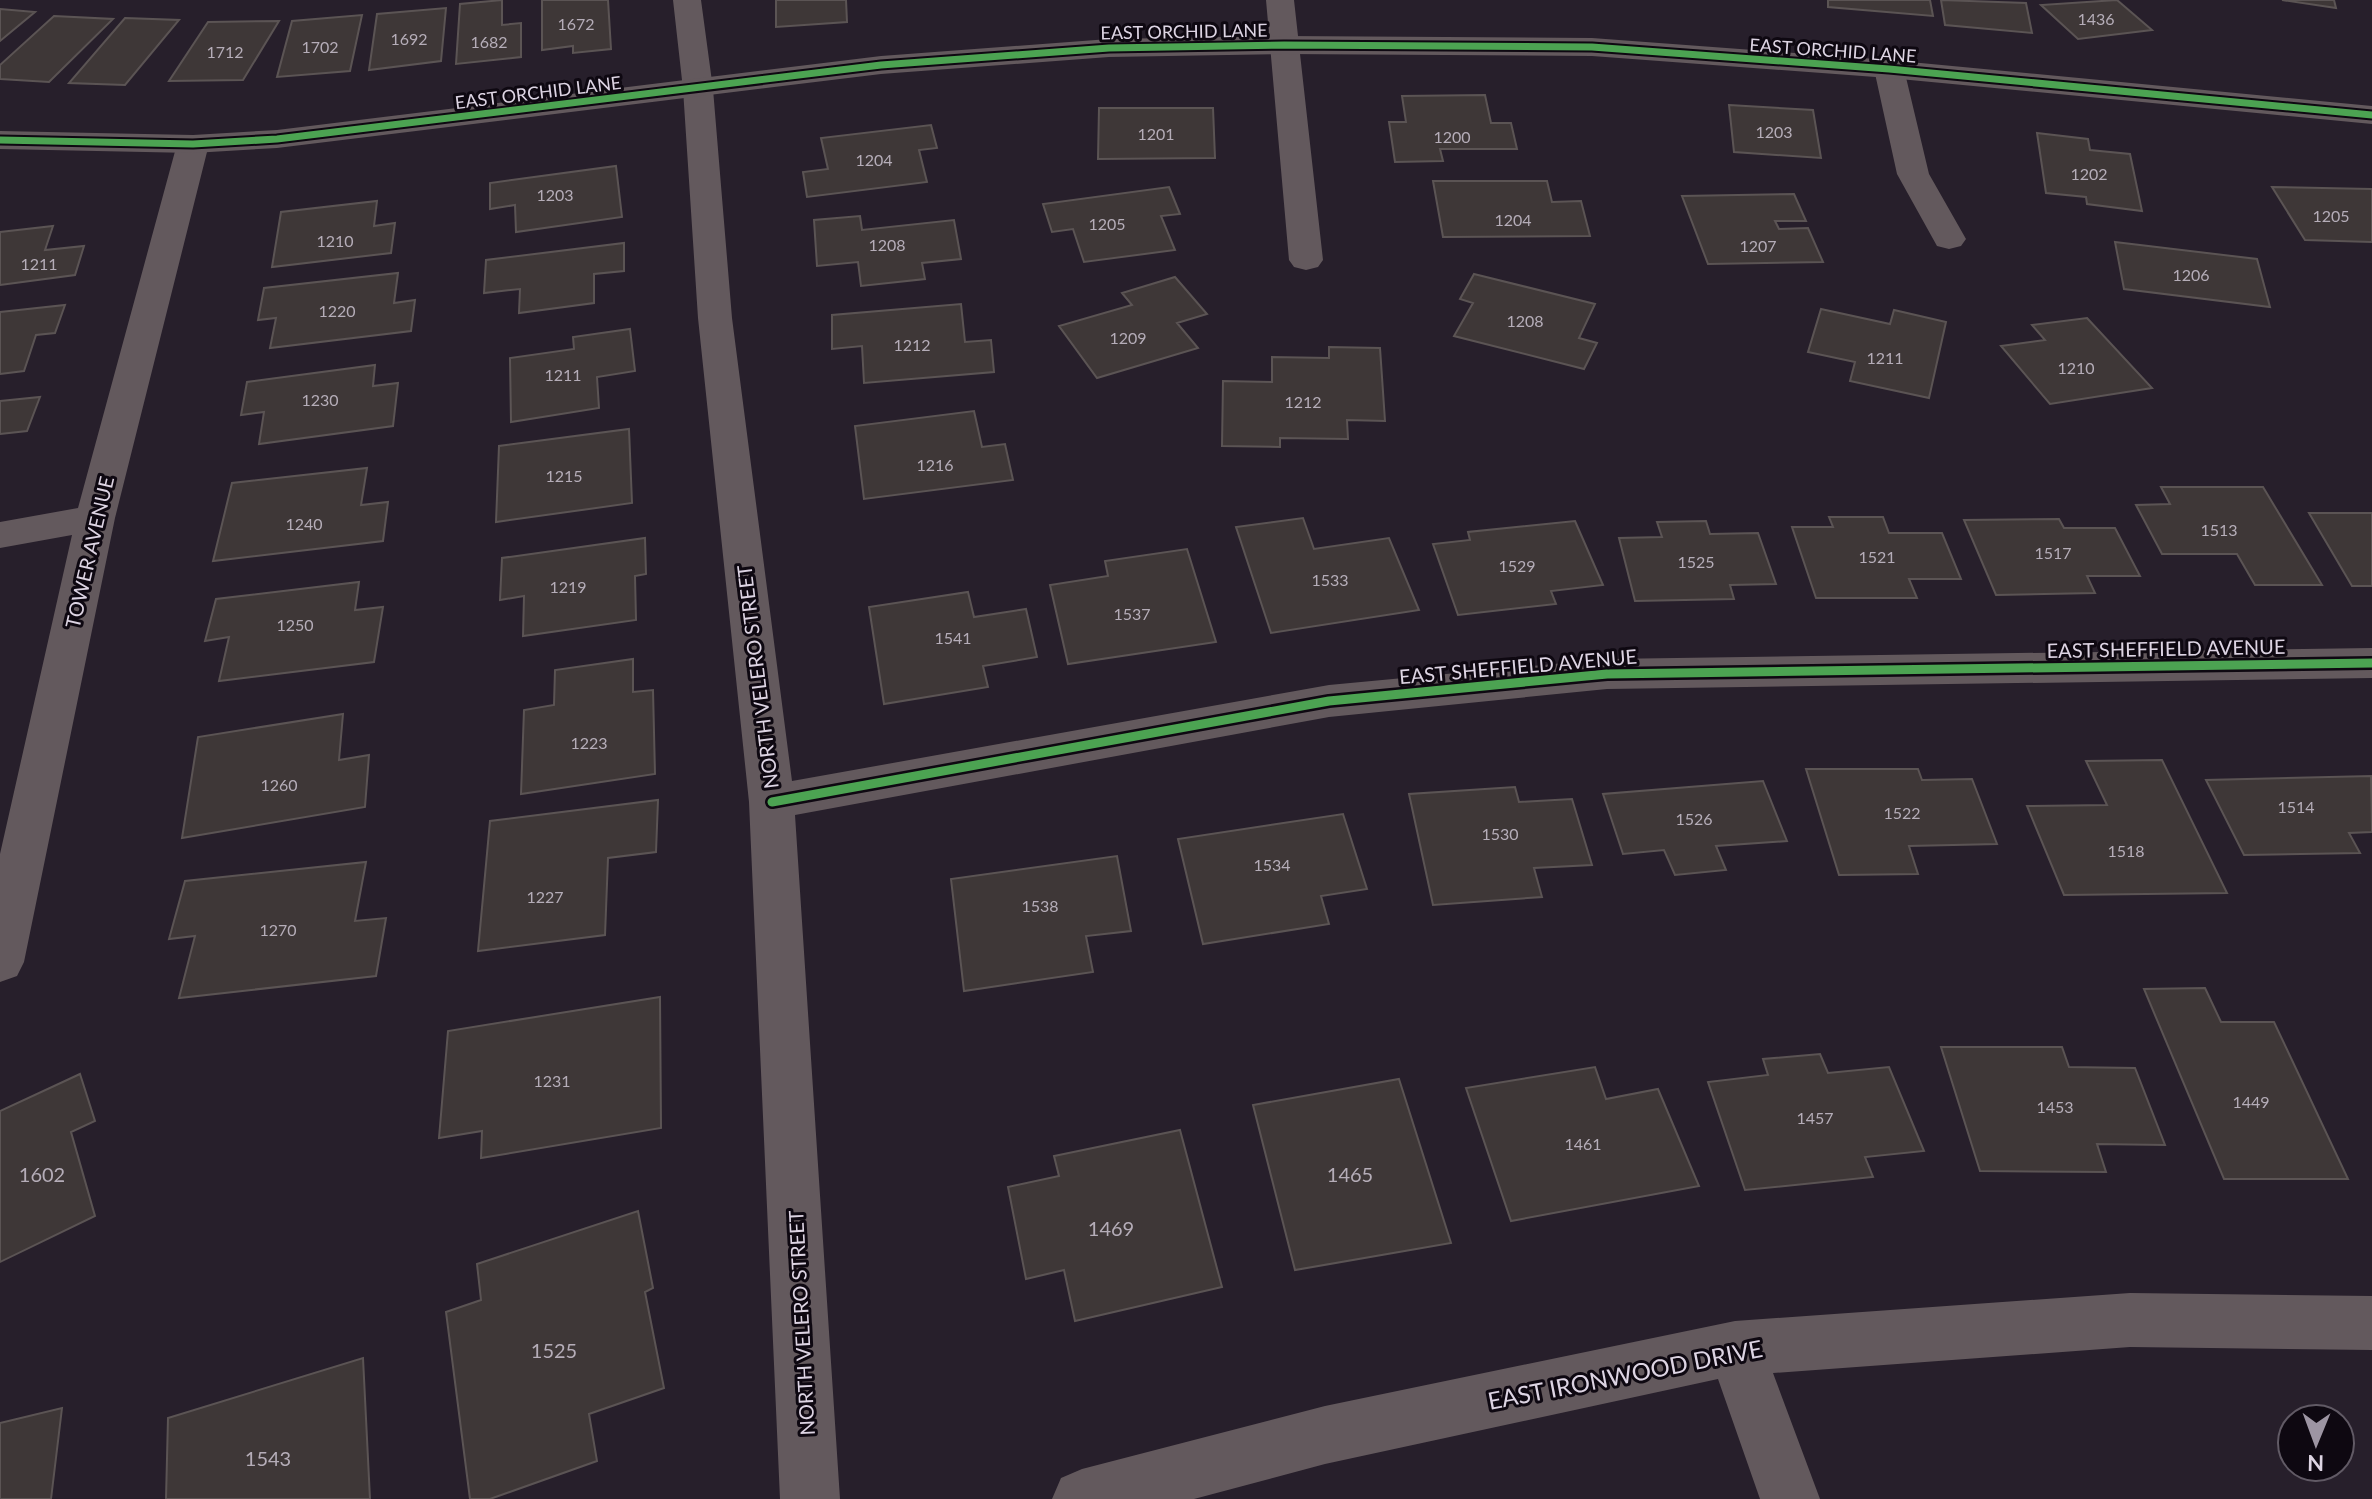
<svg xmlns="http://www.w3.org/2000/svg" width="2372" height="1499" font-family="Lato,sans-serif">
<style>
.building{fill:#3e3737;stroke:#5b5454;stroke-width:2}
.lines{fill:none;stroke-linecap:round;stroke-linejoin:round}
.minor{fill:#63595d;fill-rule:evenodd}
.tertiary{fill:#63595d;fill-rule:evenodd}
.cycleway-far1-casing{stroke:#0e0811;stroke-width:11}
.cycleway-casing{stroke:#0e0811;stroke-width:14}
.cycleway-far1{stroke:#4ca352;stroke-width:7}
.cycleway{stroke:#4ca352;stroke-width:9}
.labels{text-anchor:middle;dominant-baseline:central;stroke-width:6;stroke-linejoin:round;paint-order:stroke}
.number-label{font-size:16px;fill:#b5adb8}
.far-street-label{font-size:18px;fill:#ddd4e3;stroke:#0e0811}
.street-label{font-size:20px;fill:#ddd4e3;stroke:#0e0811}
.near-number-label{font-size:20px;fill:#b5adb8}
.near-street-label{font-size:24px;fill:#ddd4e3;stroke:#0e0811}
</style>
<rect width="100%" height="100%" fill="#271f2b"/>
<path class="building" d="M502,0V25L521,23V57L456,64L460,4Z
M542,0H608L611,49L573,53V46L542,50Z
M776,0H846L847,22L776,27Z
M1828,0H1930L1933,16L1828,7Z
M1941,0L2026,3L2032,33L1945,25Z
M2117,0L2152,30L2078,39L2041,5Z
M2334,0L2336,8L2282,0Z
M446,8L441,61L369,70L377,14Z
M0,9L35,12L0,41Z
M362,15L350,71L277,77L292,21Z
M54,16L113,19L49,82L0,79V65Z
M125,18L179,20L125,85L69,83Z
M279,21L243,80L169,81L208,22Z
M1485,95L1491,123H1511L1517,149H1440L1443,161L1395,162L1389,122H1406L1402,96Z
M1729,105L1813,110L1821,158L1734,152Z
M1099,108H1213L1215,158L1098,159Z
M931,125L937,148L919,150L927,182L807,197L803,172L828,169L821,138Z
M2037,133L2088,139L2090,150L2130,154L2142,211L2087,204L2086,197L2046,193Z
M616,166L622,217L516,232L515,205L490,209V183Z
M1433,181H1547L1552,202L1581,201L1590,236L1443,237Z
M1169,187L1180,214L1161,216L1175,250L1084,262L1073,229L1052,232L1043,204Z
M2272,187L2372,189V242L2305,240Z
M1794,194L1806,221H1775L1779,229L1808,228L1823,262L1708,264L1682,196Z
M377,201L374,226L395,223L391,253L272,267L281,212Z
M860,216L862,230L954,220L961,259L922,263L925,279L861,286L858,262L817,266L814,220Z
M53,226L45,250L84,246L75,275L0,285V232Z
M2115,242L2257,259L2270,307L2124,289Z
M624,243V271L594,274V303L519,313L520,289L484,293L486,260Z
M398,273L394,303L415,300L411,331L270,348L276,318L258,320L264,288Z
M1474,274L1595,304L1579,338L1597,343L1584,369L1454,336L1473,303L1460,299Z
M1175,277L1207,314L1177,323L1198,348L1097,378L1059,326L1132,305L1122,293Z
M961,304L965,342L991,340L994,372L864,383L862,346L832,349V315Z
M65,305L55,333L36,335L24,371L0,374V312Z
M1821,309L1890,324L1894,310L1946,322L1929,398L1850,381L1855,362L1808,352Z
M2087,318L2152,388L2050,404L2001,346L2045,340L2032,325Z
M630,329L635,371L597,377L599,408L511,422L510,358L574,349L573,337Z
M1329,347L1380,348L1385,421L1347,420L1348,439L1280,438V447L1222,446L1223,381L1272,382V357L1329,358Z
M375,365L373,386L398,383L393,426L259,444L264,412L241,415L247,382Z
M40,397L27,431L0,434V401Z
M974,411L982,447L1005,444L1013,480L864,499L855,426Z
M629,429L632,503L496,522L499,446Z
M367,468L361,505L388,502L383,541L213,561L232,483Z
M2161,487H2263L2322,585H2255L2237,554H2162L2136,505L2170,504Z
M2309,513H2372V586H2352Z
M1829,517H1883L1889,533H1942L1961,579H1909L1917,598H1816L1792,527H1833Z
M1303,518L1314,549L1389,538L1419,610L1271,633L1236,527Z
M2059,519L2064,528H2115L2140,576H2087L2095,593L1996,595L1964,520Z
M1575,521L1603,585L1551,591L1556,604L1458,615L1433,544L1470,540L1468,532Z
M1706,521L1710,534L1758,533L1776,584L1730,585L1734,599L1635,601L1619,538L1662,537L1657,522Z
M645,538L646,574L635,576L636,620L523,636L524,596L500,600L502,558Z
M1187,549L1216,642L1068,664L1050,585L1108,576L1105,561Z
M359,582L355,610L383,607L374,662L219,681L229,637L205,641L216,599Z
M968,592L974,617L1026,609L1037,657L983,666L988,687L884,704L869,607Z
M633,659V692L653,690L655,774L521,794L524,710L554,705L555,670Z
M343,714L339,760L369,755L365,807L182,838L198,737Z
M2162,760L2227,893L2064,895L2027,806L2107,805L2086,761Z
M1806,769H1918L1922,780L1972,779L1997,844L1909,846L1918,874L1839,875Z
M2371,776L2372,832L2349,833L2360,853L2244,855L2206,780Z
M1763,781L1787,841L1716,846L1726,870L1675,875L1664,850L1623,854L1603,794Z
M1515,787L1519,802L1572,799L1592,865L1534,868L1542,897L1433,905L1409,794Z
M658,800L656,852L608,858L605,935L478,951L490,821Z
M1343,814L1367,889L1321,896L1329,924L1203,944L1178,839Z
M1117,856L1131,931L1086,936L1093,972L964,991L951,879Z
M366,862L355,921L386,918L376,976L179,998L195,936L169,939L185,881Z
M2205,988L2221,1022H2274L2348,1179H2224L2144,989Z
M660,997L661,1128L481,1158L482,1131L439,1138L448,1031Z
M1941,1047H2062L2069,1067L2135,1068L2165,1145L2097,1144L2106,1172L1980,1171Z
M1820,1054L1828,1073L1889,1067L1924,1151L1865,1157L1873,1177L1745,1190L1708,1082L1768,1075L1763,1059Z
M1595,1067L1606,1099L1658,1089L1699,1186L1511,1221L1466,1088Z
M80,1074L95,1121L71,1132L95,1216L0,1262V1111Z
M1399,1079L1451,1243L1295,1270L1253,1105Z
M1180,1130L1222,1287L1075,1321L1064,1270L1026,1279L1008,1187L1059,1176L1054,1156Z
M638,1211L653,1288L645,1292L664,1388L589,1414L597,1461L490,1499H470L446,1312L481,1300L477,1264Z
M363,1358L370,1499H166L168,1418Z
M62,1408L51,1499H0V1423Z"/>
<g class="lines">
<path class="minor" d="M673,0H701L713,89L732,318L792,781L1329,685L1607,659L2372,648V678L1607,689L1329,717L795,815L840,1499H780L749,802L698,318L683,89Z
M1266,0H1294L1323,260L1318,267L1306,270L1294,267L1289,260Z
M1889,60L1900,63L1904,69L1929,174L1966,239L1961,246L1949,249L1937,246L1897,174L1874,69L1878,63Z
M193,135L204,137L209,144L115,518L24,962L17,976L0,982V854L72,535L0,548V522L78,508L177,144L182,137Z
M2130,1293L2372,1296V1350L2130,1347L1773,1373L1820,1499H1760L1718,1379L1325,1464L1194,1499H1052L1061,1478L1082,1469L1325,1406L1735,1321Z"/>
<path class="tertiary" d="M1284,36L1592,38L1889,60L2372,106V124L1889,78L1592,56L1284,54L1109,57L881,74L277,148L193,153L0,149V131L193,135L277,130L881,56L1109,39Z"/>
<defs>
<path id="cycleway-far1" d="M0,140L193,144L277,139L881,65L1109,48L1284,45L1592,47L1889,69L2372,115"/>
<path id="cycleway" d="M772,802L1329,701L1607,674L2372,663"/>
</defs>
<use href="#cycleway-far1" class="cycleway-far1-casing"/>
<use href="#cycleway" class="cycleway-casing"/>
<use href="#cycleway-far1" class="cycleway-far1"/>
<use href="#cycleway" class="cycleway"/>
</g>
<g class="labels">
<g class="number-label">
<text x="2096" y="18">1436</text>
<text x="576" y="23">1672</text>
<text x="409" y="38">1692</text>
<text x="489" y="41">1682</text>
<text x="320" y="46">1702</text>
<text x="225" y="51">1712</text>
<text x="1774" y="131">1203</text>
<text x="1156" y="133">1201</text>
<text x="1452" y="136">1200</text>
<text x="874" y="159">1204</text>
<text x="2089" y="173">1202</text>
<text x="555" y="194">1203</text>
<text x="2331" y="215">1205</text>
<text x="1513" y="219">1204</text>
<text x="1107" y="223">1205</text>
<text x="335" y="240">1210</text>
<text x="887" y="244">1208</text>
<text x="1758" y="245">1207</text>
<text x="39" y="263">1211</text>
<text x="2191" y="274">1206</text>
<text x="337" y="310">1220</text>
<text x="1525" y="320">1208</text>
<text x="1128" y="337">1209</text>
<text x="912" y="344">1212</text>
<text x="1885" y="357">1211</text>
<text x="2076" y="367">1210</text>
<text x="563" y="374">1211</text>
<text x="320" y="399">1230</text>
<text x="1303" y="401">1212</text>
<text x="935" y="464">1216</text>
<text x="564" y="475">1215</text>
<text x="304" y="523">1240</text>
<text x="2219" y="529">1513</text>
<text x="2053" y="552">1517</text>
<text x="1877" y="556">1521</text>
<text x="1696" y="561">1525</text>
<text x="1517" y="565">1529</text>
<text x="1330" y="579">1533</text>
<text x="568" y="586">1219</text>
<text x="1132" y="613">1537</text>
<text x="295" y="624">1250</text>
<text x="953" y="637">1541</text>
<text x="589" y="742">1223</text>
<text x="279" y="784">1260</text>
<text x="2296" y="806">1514</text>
<text x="1902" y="812">1522</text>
<text x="1694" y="818">1526</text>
<text x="1500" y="833">1530</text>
<text x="2126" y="850">1518</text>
<text x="1272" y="864">1534</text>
<text x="545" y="896">1227</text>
<text x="1040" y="905">1538</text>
<text x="278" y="929">1270</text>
<text x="552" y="1080">1231</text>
<text x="2251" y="1101">1449</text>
<text x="2055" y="1106">1453</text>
<text x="1815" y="1117">1457</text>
<text x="1583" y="1143">1461</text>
</g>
<g class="far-street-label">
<text transform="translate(1184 31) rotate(-1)">EAST ORCHID LANE</text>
<text transform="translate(1833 50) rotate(4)">EAST ORCHID LANE</text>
<text transform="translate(538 92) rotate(-7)">EAST ORCHID LANE</text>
</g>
<g class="street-label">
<text transform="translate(89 552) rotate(-77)">TOWER AVENUE</text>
<text transform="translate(2166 648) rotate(-1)">EAST SHEFFIELD AVENUE</text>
<text transform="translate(1518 666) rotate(-5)">EAST SHEFFIELD AVENUE</text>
<text transform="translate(757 677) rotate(-97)">NORTH VELERO STREET</text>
<text transform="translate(801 1323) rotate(-93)">NORTH VELERO STREET</text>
</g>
<g class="near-number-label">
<text x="42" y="1174">1602</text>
<text x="1350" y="1174">1465</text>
<text x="1111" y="1228">1469</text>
<text x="554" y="1350">1525</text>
<text x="268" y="1458">1543</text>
</g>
<g class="near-street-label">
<text transform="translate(1625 1374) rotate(-11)">EAST IRONWOOD DRIVE</text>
</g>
</g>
<g transform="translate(2316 1443) rotate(181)"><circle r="38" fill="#0e0811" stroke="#615a65" stroke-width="2"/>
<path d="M0-6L14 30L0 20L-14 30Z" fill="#9d95a3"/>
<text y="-12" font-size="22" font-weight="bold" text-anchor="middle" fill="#ddd4e3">N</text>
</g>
</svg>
